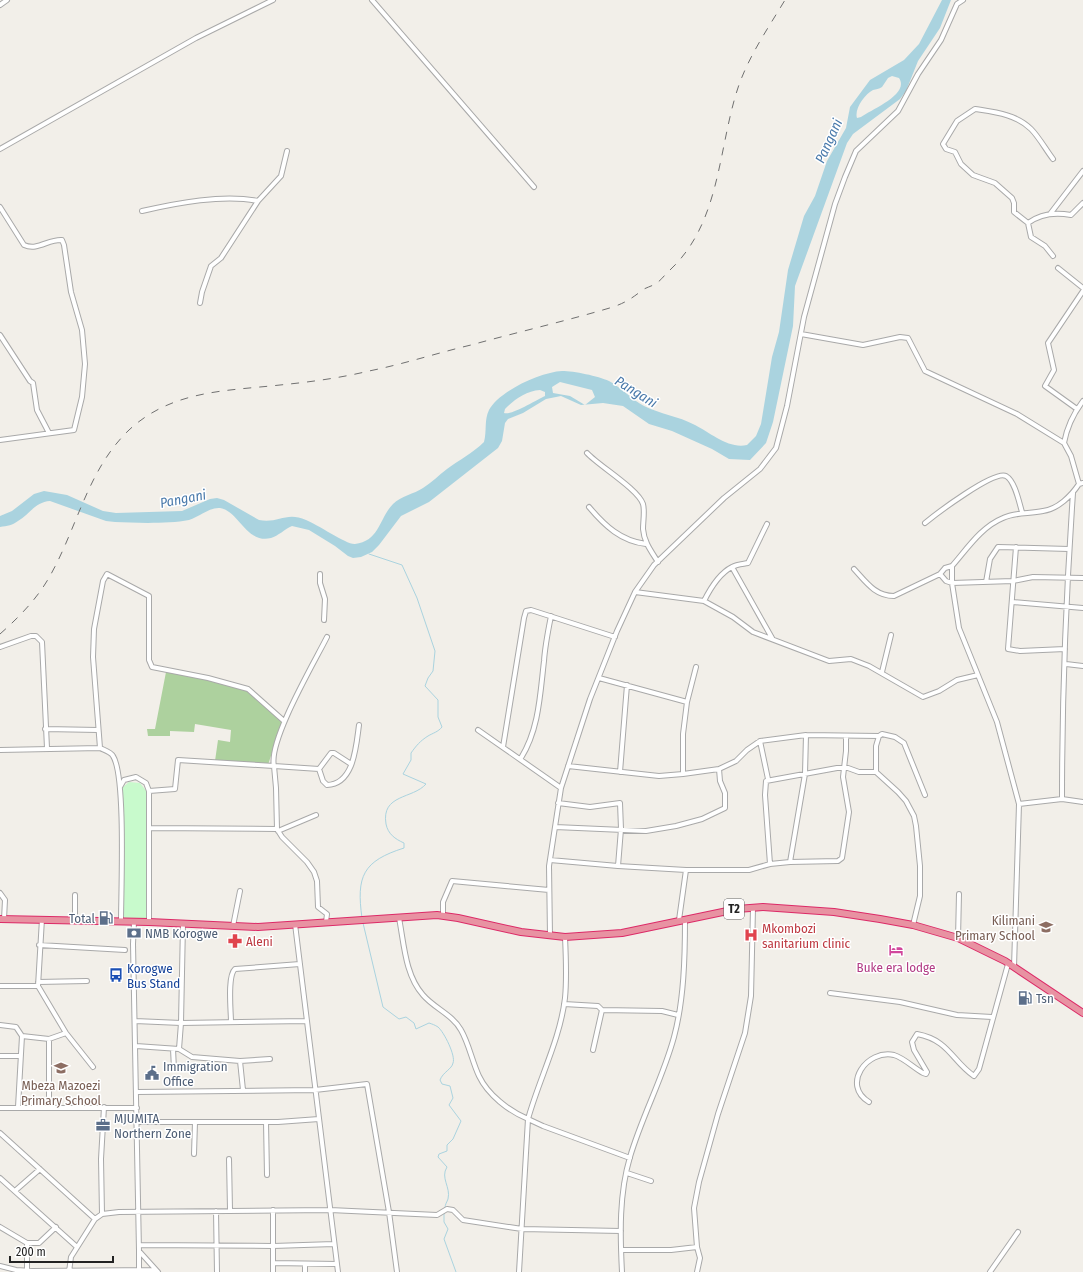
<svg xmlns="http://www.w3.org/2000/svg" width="1083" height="1272" font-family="'Fira Sans Condensed',sans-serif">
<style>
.forest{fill:#add19e}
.park{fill:#c8facc}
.water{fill:#aad3df;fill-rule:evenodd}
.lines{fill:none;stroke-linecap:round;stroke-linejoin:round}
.stream{stroke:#aad3df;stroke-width:1}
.minor-casing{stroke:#a9a9a9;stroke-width:6}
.highway-casing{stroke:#dc2a67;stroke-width:8}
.minor{stroke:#fff;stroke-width:4}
.highway{stroke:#e892a2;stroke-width:6}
.rail{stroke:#707070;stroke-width:1;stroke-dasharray:8 8;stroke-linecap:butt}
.labels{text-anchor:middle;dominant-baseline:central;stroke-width:3;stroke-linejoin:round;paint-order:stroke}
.shield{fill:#fff;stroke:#646464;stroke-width:1}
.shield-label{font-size:12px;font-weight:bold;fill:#222}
.service-label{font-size:13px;fill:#4e5e75;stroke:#fff;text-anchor:start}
.education-label{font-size:13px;fill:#785e54;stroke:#fff;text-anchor:end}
.health-label{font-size:13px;fill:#be3a42;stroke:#fff;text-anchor:start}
.hotel-label{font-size:13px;fill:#b23c85;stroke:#fff}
.transit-label{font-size:13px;fill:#164399;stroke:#fff;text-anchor:start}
.water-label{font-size:14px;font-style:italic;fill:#4a7aab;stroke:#fff}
</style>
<rect width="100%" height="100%" fill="#f2efe9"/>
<path class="forest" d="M166,672C189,676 227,680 248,690C261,697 272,712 282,722L268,765L215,761L218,740L230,742L231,730L195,724L194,732L170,731V736H148L147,729H155Z"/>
<path class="park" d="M129,782L140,783L147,792L148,918H122V788Z"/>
<path class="water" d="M942,0H951L940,28L918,61L906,91L900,99L853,134L847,143L795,286L793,326L773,422L766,443L750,460L729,459L712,449L672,431L649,424L623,406L603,403L581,405L561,396L546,399L523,413L508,419L505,423L502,441L498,448L429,502L401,516L379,545L372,552L361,557L353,558L348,556L335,546L309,530L292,526C285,529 278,536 271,538C246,544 239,511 220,508C210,507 199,517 189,520C168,524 136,523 115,522L106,521L50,501C35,502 30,514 18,521C13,525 7,526 0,527V516L12,511L34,494L44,491L67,495L103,511L116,513L182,511L210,499L217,498L224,500L259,520C278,524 286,511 306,520C317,524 347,545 355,544C380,541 379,518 393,504C401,496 414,494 423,488C431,483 439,475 447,469C459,460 473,453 484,442C487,431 484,420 489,410C499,391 541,372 562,371C574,371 598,376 609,381C622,388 631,399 644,406C660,414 678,416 695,425C711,433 728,449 747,445L756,436L761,424L772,357L779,332L788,270L804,216L815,196L827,161L846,128L850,107L870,80L904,60L919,44ZM892,76L899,78C910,94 872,109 861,117L857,118C854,109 865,94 873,90C876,89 879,89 882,87L888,78ZM560,382L592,390L595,397L585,405L570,396L553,393L552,387ZM540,390L545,392V396C536,400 511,416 504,413L505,409C515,399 526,391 540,390Z"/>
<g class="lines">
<path class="stream" d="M362,918C356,876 363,861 404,848V843C395,839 388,834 386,824C381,794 413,799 426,784L403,774L411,760V753C416,746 420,741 428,736C433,733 438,732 442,727L438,717V700L425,686L428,678L433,671L435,651L417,598L402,565L369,554
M363,923L383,1007L399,1019L406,1017L414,1023L416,1029L429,1023C432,1024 435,1025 438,1027C444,1032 456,1056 453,1063C452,1069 443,1072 440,1080L442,1084L450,1086L453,1098L449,1105L461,1121L453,1139L447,1145V1151L439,1154L438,1157L447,1167C440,1178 451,1187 448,1199C447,1202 445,1204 445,1208
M444,1213V1222L448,1229L444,1239L456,1272"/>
<defs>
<path id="minor" d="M372,0L534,187
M0,5L7,0
M0,149L196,38L273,0
M1053,159C1046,150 1039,137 1031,129C1016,114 994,112 975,109L957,121L943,144L946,149L955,152L961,164L973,175L995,183L1012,198L1014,203V212L1028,223C1040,214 1055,212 1071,215L1083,203
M0,207L24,245C38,251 48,239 62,240L64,245L71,292L82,330L85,364L82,397L74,430L0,440
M142,211C177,203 223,194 258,201L281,176L287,151
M1050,214L1083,171
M1028,223L1031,237L1045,246L1053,256
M1058,268L1083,288
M200,303L202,292L211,266L221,258L258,201
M801,334L863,345L900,337L908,338L925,371L1017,414L1064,443L1071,456L1079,484
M0,335L30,381L33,383L37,410L49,433
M1077,409L1045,386L1054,370L1048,343L1083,291
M1064,443C1067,427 1073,414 1083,401
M587,453C599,466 638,489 643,504C645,511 643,521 643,529C644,542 651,551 658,562
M589,507C605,526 621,541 646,544
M925,523C936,514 994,470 1006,476C1015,481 1019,502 1022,512
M1016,547L1008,649L1020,651L1065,649
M952,566V583L959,628L997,722L1019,804L1014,967
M732,567L772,638
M854,569C866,582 875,596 894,596L940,574L945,568L952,566C967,549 981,527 1003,518C1016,512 1029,514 1043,511C1058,509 1071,496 1079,484L1083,483
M320,574V583L325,599L324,620
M940,574L946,581L952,583L1013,581L1033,577L1083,578
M986,582L990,559L998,547L1069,549
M635,592L704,601L733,617L753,632L829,661L851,659L869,666L923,697L939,691L957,680L978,675
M704,601C710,589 720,573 732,567C737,564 743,564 748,563L767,524
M1012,602L1083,608
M0,647L31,636H36L42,642L47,748
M1066,664L1083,666
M882,672L891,635
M599,678L687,702
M45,729L98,730
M478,730L561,788
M760,741L768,779
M503,747L524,618L526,611L531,610L615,637
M100,748L93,657L94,629L103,581L107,574L149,596V660L152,667L208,678L248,689L284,721
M0,750L100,748C104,750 111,752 113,756C126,776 121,892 121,922
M521,758C539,729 540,695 544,661C545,646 548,631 551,616
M351,764L334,753H331L319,769L323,781L327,785C354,784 356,747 359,725
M568,766L659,776L683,774L719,769L736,761L747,750L760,741L806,735L879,736L882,734L895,737L904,743L925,795
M319,769L274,766C268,741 314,663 327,637
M620,772L627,685
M876,772V746L879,736
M683,774V734L687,702L696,667
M120,787L124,780L136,777L146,783L149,791V922
M149,791L175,789L178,760L274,766L276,788L277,829L282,837L307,862L314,872L317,881L318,907L327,914L326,922
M1062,799C1062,697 1066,595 1073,493
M558,803L590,807L620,803L621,829L618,866
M1019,804L1062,799L1083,802
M555,827L646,831L676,826L702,819L725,808V793L720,781L719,769
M150,828L277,829
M278,831L316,815
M550,860L618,866L686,870H749L770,864L790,862L838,861L842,858L849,812L843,777L846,751V736
M790,862L805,774L806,735
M770,864L765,795L766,781L837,768H848L859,772H876L898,792L906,801L914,816L916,826L920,866V896L913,925
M0,893L5,900L4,919
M443,916V902L452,881L549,890
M399,918C404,943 405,975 423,995C434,1008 453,1015 461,1030C469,1044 472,1061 479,1076C488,1095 509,1111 528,1119C539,1079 560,1040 565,998C567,978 566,958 565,937
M42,919L38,986L66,1033L93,1067
M75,920V895
M679,920L686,870
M134,922L133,944L139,1251L158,1272
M183,924L181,1023L307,1021
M295,924L338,1272
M233,926L240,891
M550,936L549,866L561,788L590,699L617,631L635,592L654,565L724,498L760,469L776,448L787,406L804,317L835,204L845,177L856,151L898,111L918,74L941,40L957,4L963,0
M958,938L959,894
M39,945L125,950
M38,982L87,981
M0,986H38
M830,993L900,1002L957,1015L992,1017
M564,1004L598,1006L602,1010L662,1011L678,1015
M135,1021L181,1023L179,1049
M231,1022C231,1011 227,976 235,969L300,964
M0,1025L16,1027L22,1036L49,1039L66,1033
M136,1046L179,1049L192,1057L240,1061L243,1090
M173,1049L174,1069
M593,1050L602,1010
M0,1056H20
M240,1061L270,1059
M137,1092L315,1090L367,1084L389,1212L397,1272
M869,1102C841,1085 867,1049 894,1055C904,1058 914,1068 923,1073L926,1074L927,1072L914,1050L912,1042L917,1034C949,1040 952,1061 974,1076L979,1069L1008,964
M18,1107L22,1036
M49,1107V1039
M0,1108H137
M136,1122H278L319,1119
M266,1122L267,1175
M0,1133L95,1219
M194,1154L195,1122
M229,1159L230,1210
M627,1173L651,1181
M0,1178L77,1247
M16,1190L40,1169
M216,1211L217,1272
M102,1214L101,1159L104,1107
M0,1227L27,1243H39L56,1227
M27,1243V1271
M139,1245L273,1246L334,1244
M621,1250H671L697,1247
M139,1251V1272
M273,1263L337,1264
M305,1264V1272
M0,1266L16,1270L32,1271L155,1270
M69,1272L71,1257L95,1219L102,1214L119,1212L330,1210L437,1215L447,1209L453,1210L463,1220L522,1229L621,1231
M273,1272V1210
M519,1272L528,1119L543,1126L630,1158
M622,1272C620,1234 619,1194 630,1157C642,1116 663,1078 674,1037C684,1000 685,957 685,919
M697,1272L700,1258L697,1247L694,1208L699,1182L718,1114L745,1033L751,996L753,908
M990,1272L1018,1232"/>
<path id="highway" d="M0,919L149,922L258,927L437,915L458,918L521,932L565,937L622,933L737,909L763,907L834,912L880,919L913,925L958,938L1005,961L1083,1013"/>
</defs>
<use href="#minor" class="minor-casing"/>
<use href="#highway" class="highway-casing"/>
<use href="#minor" class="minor"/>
<use href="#highway" class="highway"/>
<path class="rail" d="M0,634C17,619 35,601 47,581C77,531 86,471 129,430C172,390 226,391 280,385C310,382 340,378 369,371C404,364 437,353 471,345C518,332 566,321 613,307C627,302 632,298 644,289C648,287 652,286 655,284C661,281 665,274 670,270C719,224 718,154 736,94C746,60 767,30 785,0"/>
</g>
<defs>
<symbol id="fuel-bare" viewBox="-9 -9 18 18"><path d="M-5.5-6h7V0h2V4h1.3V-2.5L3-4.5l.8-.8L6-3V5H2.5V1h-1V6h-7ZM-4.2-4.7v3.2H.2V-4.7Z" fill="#5c6f8a" stroke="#fff" stroke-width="2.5" paint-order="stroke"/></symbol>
<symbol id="school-bare" viewBox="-9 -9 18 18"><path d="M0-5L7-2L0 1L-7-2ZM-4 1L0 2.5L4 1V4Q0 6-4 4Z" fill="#8d6e63" stroke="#fff" stroke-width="2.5" paint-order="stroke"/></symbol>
<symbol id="bank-bare" viewBox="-9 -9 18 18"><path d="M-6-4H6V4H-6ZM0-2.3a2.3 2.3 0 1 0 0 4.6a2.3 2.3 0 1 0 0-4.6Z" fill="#5c6f8a" stroke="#fff" stroke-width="2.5" paint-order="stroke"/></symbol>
<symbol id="hospital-bare" viewBox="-9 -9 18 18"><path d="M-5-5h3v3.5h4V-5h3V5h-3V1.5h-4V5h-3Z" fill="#e0444e" stroke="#fff" stroke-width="2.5" paint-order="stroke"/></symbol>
<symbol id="pharmacy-bare" viewBox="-9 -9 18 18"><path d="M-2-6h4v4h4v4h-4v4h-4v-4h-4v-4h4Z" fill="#e0444e" stroke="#fff" stroke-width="2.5" paint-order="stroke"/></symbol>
<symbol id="hotel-bare" viewBox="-9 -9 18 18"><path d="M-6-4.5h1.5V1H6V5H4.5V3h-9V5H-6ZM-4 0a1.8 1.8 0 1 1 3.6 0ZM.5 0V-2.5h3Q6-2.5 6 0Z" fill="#d1479c" stroke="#fff" stroke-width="2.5" paint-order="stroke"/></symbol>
<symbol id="bus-bare" viewBox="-9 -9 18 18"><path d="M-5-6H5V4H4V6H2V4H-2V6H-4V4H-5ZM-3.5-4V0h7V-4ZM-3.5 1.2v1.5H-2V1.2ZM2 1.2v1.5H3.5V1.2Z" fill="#1a4fb4" stroke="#fff" stroke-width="2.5" paint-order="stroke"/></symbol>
<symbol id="civic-bare" viewBox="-9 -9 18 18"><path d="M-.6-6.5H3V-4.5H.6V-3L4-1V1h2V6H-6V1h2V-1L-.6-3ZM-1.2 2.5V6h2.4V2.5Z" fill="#5c6f8a" stroke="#fff" stroke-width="2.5" paint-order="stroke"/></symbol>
<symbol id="office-bare" viewBox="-9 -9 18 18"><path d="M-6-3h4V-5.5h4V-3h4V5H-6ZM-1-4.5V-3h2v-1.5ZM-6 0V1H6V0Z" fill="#5c6f8a" stroke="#fff" stroke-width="2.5" paint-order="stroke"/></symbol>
</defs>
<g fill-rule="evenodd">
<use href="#fuel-bare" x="96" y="908" width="20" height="20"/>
<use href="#school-bare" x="1036" y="917" width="20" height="20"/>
<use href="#bank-bare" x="124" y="923" width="20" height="20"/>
<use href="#hospital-bare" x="741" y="925" width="20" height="20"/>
<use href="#pharmacy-bare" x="225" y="931" width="20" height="20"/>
<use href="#hotel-bare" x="886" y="940" width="20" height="20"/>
<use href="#bus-bare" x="106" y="965" width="20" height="20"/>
<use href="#fuel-bare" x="1015" y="988" width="20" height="20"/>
<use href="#school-bare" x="51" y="1058" width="20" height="20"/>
<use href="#civic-bare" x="142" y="1063" width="20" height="20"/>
<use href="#office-bare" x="93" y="1115" width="20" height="20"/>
</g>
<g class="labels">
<rect class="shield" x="724" y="899" width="20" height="20" rx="3"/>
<g class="shield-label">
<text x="734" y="909">T2</text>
</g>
<g class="service-label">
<text x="95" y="918" text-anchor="end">Total</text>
<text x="145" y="933">NMB Korogwe</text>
<text x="1036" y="998">Tsn</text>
<text x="163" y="1066">Immigration<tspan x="163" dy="15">Office</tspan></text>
<text x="114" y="1118">MJUMITA<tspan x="114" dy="15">Northern Zone</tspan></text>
</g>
<g class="education-label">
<text x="1035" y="920">Kilimani<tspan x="1035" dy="15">Primary School</tspan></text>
<text x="61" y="1085" text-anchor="middle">Mbeza Mazoezi<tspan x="61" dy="15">Primary School</tspan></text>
</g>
<g class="health-label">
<text x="762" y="928">Mkombozi<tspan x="762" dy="15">sanitarium clinic</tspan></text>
<text x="246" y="941">Aleni</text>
</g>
<g class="hotel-label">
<text x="896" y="967">Buke era lodge</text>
</g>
<g class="transit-label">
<text x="127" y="968">Korogwe<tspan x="127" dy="15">Bus Stand</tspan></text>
</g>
<g class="water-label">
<text transform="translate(829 141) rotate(-66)">Pangani</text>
<text transform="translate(636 392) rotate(32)">Pangani</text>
<text transform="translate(183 499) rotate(-11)">Pangani</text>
</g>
</g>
<path d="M10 1256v6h103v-6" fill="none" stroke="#222222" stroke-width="2"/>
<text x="16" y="1256" font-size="12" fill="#222222" stroke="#ffffff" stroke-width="3" paint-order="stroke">200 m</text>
</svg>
